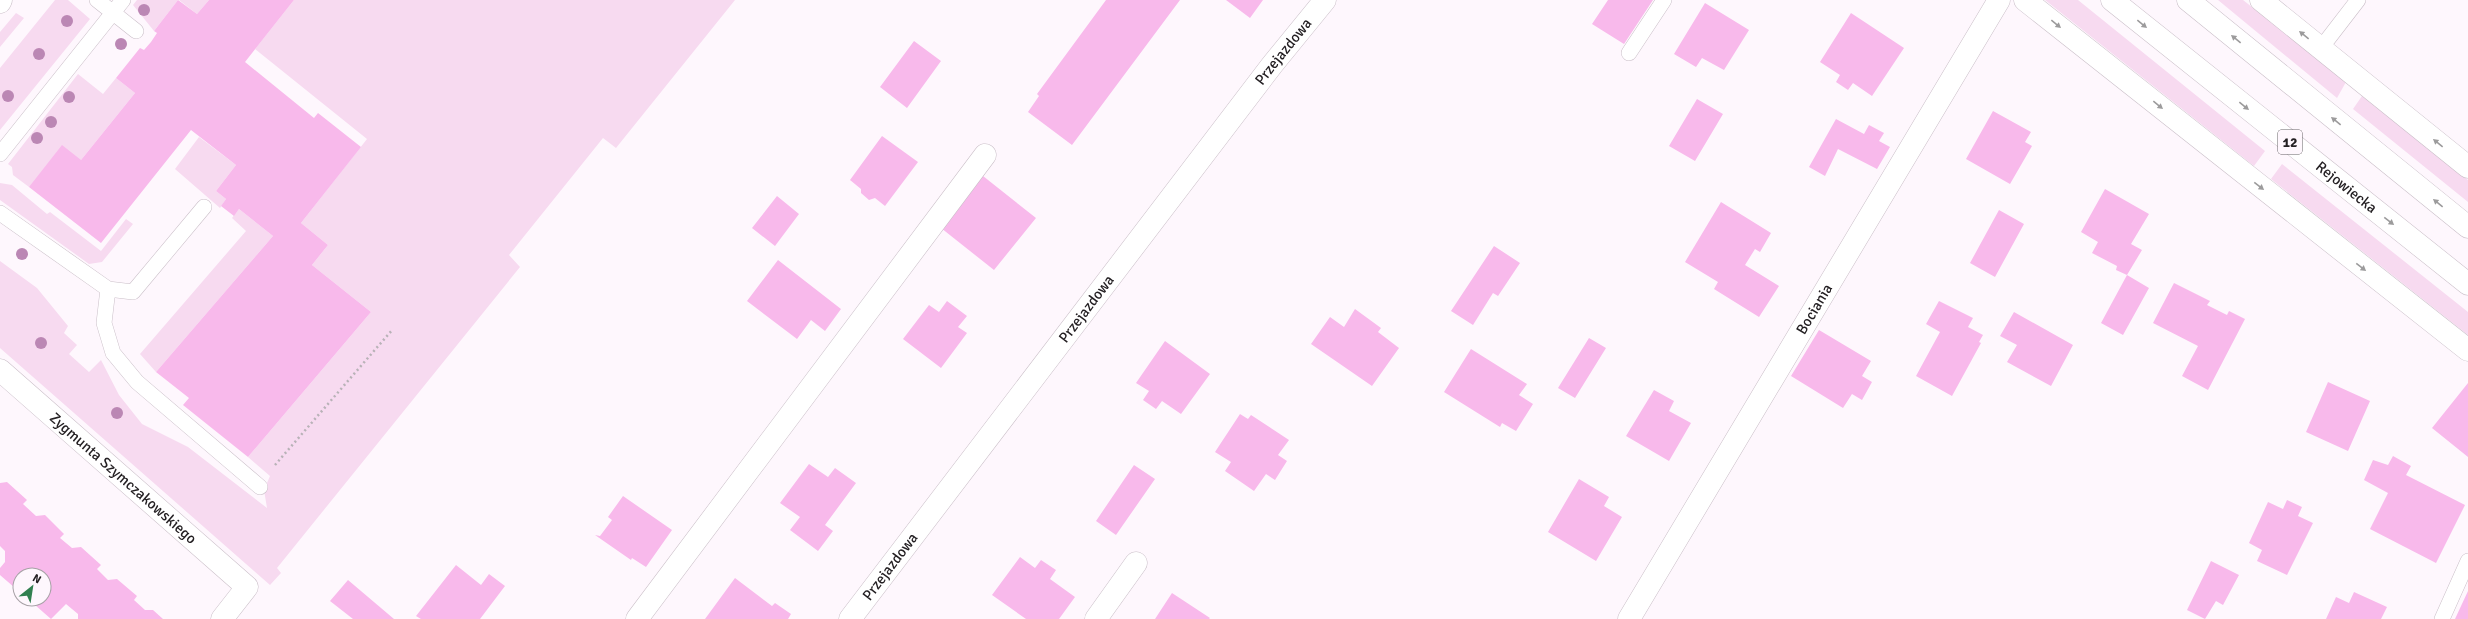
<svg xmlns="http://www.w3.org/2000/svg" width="2468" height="619" font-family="Signika,sans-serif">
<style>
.green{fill:#f7daf0}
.building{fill:#f8b9eb}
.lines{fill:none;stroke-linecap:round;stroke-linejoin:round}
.service-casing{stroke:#cabfc8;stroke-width:16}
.minor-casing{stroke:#cabfc8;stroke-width:23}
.tertiary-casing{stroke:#cabfc8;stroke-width:23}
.trunk-casing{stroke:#cabfc8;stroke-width:23}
.path{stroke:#b8b2b7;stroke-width:2.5;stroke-dasharray:2 3;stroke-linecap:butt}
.service{stroke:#fff;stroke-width:15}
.minor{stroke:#fff;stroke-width:22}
.tertiary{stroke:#fff;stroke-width:22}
.trunk{stroke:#fff;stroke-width:22}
.tree{fill:#bb87b4}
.oneway{fill:#9c9b9c}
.labels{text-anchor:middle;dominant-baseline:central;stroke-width:3.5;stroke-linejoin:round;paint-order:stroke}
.shield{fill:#fef7fd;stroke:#656064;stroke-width:1}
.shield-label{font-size:14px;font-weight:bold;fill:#242023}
.street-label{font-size:15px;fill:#242023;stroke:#fef7fd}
</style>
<rect width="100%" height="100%" fill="#fef7fd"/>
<path class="green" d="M55,0H68L90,19L0,130V68Z
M137,0H178L154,31L133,5Z
M179,0H209L197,14Z
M294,0H735L616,148L603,138L509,255L520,267L277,568L281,573L270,585L0,348V261L37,288L68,326L64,333L77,345L69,354L89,372L101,360L119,395L142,424L188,447L267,508L264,490L270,476L248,457L371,312L312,265L328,245L301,223L367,139L255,49Z
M2045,0H2078L2265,151L2254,166Z
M2218,0H2243L2346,82L2337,98Z
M16,13L24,18L0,47V32Z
M78,74L103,94L116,78L135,93L81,160L29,187L13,175L12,167L8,164Z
M2362,96L2468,180V202L2353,109Z
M199,137L236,165L216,191L226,199L220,208L175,169Z
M2282,164L2468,312V335L2271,179Z
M0,183L12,185L47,214L50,212L101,251L126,219L133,224L102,262L89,264L0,200Z
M239,209L273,236L156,372L140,354L246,231L232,218Z"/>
<path class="building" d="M178,0L197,14L209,0H294L245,62L314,118L318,113L361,147L301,223L328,245L312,265L371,312L248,457L183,405L189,398L156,372L273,236L239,209L234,216L221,206L226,199L216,191L236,165L191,130L101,243L29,187L62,145L81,160L135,93L116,78L140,48L144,50L151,42L157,33L154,31Z
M1106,0H1180L1072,145L1028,112L1039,96L1037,94Z
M1226,0H1263L1250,18Z
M1608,0H1653L1624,44L1592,24Z
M1705,3L1749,30L1724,70L1702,58L1696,67L1674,54Z
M1851,13L1904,48L1872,96L1853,83L1848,90L1836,82L1840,75L1820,62Z
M914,41L941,61L907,108L880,87Z
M1697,99L1723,114L1695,161L1669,146Z
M1993,111L2031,132L2025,142L2032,146L2010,184L1966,159Z
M1836,119L1864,134L1869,125L1884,133L1879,141L1890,147L1877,169L1838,149L1825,176L1809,167Z
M882,136L918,162L885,206L875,198L869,200L861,193V189L850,180Z
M983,176L1036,218L994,270L941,228Z
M2105,189L2149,214L2131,244L2142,250L2127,275L2149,288L2123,335L2101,323L2127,275L2116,270L2117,266L2092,253L2098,242L2081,232Z
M777,196L799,214L775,246L752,228Z
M1721,202L1771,233L1760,252L1755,249L1745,265L1779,286L1759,317L1714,289L1718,282L1685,262Z
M1999,210L2024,224L1995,277L1970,263Z
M1494,246L1520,263L1498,296L1493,293L1473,325L1451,311Z
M778,260L841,309L825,331L811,320L797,339L747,301Z
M2174,283L2210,301L2207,305L2227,315L2229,311L2245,319L2208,390L2182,376L2198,346L2153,323Z
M947,301L967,316L958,327L967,333L941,368L903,339L929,305L939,312Z
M1939,301L1973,318L1968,327L1983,335L1979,342L1981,343L1952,396L1916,376L1940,332L1926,324Z
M1355,309L1381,328L1378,332L1399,348L1372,386L1311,344L1330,317L1344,327Z
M2014,312L2073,345L2051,386L2007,362L2017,345L2000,336Z
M1819,330L1871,361L1862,376L1872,382L1862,400L1852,394L1843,408L1791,376Z
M1589,338L1606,348L1575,398L1558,388Z
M1165,341L1210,374L1181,414L1162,401L1156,409L1143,400L1149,391L1136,383Z
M1471,349L1527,384L1519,395L1533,404L1516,431L1502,423L1500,427L1444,392Z
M2328,382L2370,401L2348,451L2306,432Z
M2468,383V457L2432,428Z
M1654,390L1674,401L1669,411L1691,423L1669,461L1626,436Z
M1240,414L1248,419L1251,415L1289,440L1278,455L1287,461L1275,480L1266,474L1254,491L1225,471L1231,462L1215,452Z
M2393,456L2411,466L2406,475L2465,505L2436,563L2370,529L2388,493L2364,480L2373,460L2388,465Z
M809,464L828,477L835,468L856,483L825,525L833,531L818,551L790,530L800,517L780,503Z
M1134,465L1155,479L1116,535L1096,521Z
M1579,479L1609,497L1604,506L1622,517L1596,561L1548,532Z
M7,482L27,500L23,504L36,516L45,515L64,534L60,538L72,548L81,547L101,565L97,569L108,580L117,579L137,596L134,600L145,610H153L163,619H78V614L66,604L51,619L35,605L36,599H44V575H33L30,573L28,575H20V582L15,588L0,575V568L5,562V551L0,546V483Z
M623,496L672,530L646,567L632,558L631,560L595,535L600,536L612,520L608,517Z
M2287,500L2302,507L2298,516L2313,523L2287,575L2257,561L2262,550L2249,543L2268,502L2283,509Z
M1020,557L1035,568L1041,560L1056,570L1050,579L1075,597L1059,619H1026L992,595Z
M2211,561L2239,575L2223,605L2216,601L2205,619L2187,610Z
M456,565L481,585L489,574L505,586L480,619H421L416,616Z
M735,578L772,606L775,603L791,614L788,619H705Z
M348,580L394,619H353L330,601Z
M2468,591V619H2455Z
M2354,592L2387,607L2381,619H2326L2336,597L2349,603Z
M1172,593L1210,618L1209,619H1155Z"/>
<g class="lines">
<defs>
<path id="service" d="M97,0L136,31
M2321,48L2358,0
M1629,53L1664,0
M0,154L123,0
M0,213L108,289L133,292L204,207
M108,289L104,323L113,353L137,382L260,487
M2442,619L2468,561"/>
<g id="minor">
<path d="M2025,0L2468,350"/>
<path d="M2261,0L2468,167"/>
<path id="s1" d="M0,370L247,587L222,619"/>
<path d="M637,619L985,155"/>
<path id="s2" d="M850,619L1272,65L1325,0"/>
<path d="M1096,619L1136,563"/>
<path id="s3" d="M1629,619L1999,0"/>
</g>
<path id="tertiary" d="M0,2L1,0"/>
<g id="trunk">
<path id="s4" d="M2112,0L2468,284"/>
<path d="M2188,0L2468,227"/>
</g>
</defs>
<use href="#service" class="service-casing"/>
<use href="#minor" class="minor-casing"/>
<use href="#tertiary" class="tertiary-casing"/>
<use href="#trunk" class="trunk-casing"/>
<path class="path" d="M275,465L393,329"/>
<use href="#service" class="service"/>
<use href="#minor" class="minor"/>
<use href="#tertiary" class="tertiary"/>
<use href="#trunk" class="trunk"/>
</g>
<g class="tree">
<circle cx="144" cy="10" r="6"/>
<circle cx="67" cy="21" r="6"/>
<circle cx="121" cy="44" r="6"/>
<circle cx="39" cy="54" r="6"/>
<circle cx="8" cy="96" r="6"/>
<circle cx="69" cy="97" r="6"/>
<circle cx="51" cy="122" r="6"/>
<circle cx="37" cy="138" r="6"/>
<circle cx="22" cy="254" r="6"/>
<circle cx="41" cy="343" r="6"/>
<circle cx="117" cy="413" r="6"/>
</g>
<defs><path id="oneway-solid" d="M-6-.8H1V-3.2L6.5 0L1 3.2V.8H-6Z"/></defs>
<g class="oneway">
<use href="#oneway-solid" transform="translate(2056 24) rotate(39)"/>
<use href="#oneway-solid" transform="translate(2142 24) rotate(39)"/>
<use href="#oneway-solid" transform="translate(2304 35) rotate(-141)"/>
<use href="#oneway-solid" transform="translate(2236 39) rotate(-141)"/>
<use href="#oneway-solid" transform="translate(2158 105) rotate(39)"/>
<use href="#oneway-solid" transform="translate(2244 106) rotate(39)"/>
<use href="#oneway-solid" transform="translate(2336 121) rotate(-141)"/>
<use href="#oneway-solid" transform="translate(2438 143) rotate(-141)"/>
<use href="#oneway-solid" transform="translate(2259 186) rotate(38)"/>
<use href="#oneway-solid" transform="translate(2438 203) rotate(-141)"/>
<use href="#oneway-solid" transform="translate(2389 221) rotate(38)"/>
<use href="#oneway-solid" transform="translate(2361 267) rotate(38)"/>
</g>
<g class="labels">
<rect class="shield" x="2278" y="130" width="24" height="24" rx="3"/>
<g class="shield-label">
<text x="2290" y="142">12</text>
</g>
<g class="street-label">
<text stroke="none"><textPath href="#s2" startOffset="714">Przejazdowa</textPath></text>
<text stroke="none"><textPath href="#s4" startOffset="300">Rejowiecka</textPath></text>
<text stroke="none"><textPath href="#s2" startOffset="390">Przejazdowa</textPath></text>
<text stroke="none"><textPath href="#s3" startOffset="361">Bociania</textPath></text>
<text stroke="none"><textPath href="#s1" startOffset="164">Zygmunta Szymczakowskiego</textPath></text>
<text stroke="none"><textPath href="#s2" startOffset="66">Przejazdowa</textPath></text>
</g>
</g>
<g transform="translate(32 587) rotate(30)"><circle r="19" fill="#fef7fd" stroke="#a7a1a6"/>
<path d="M0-3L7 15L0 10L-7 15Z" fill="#318050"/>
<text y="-6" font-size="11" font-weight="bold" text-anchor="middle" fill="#242023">N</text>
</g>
</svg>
